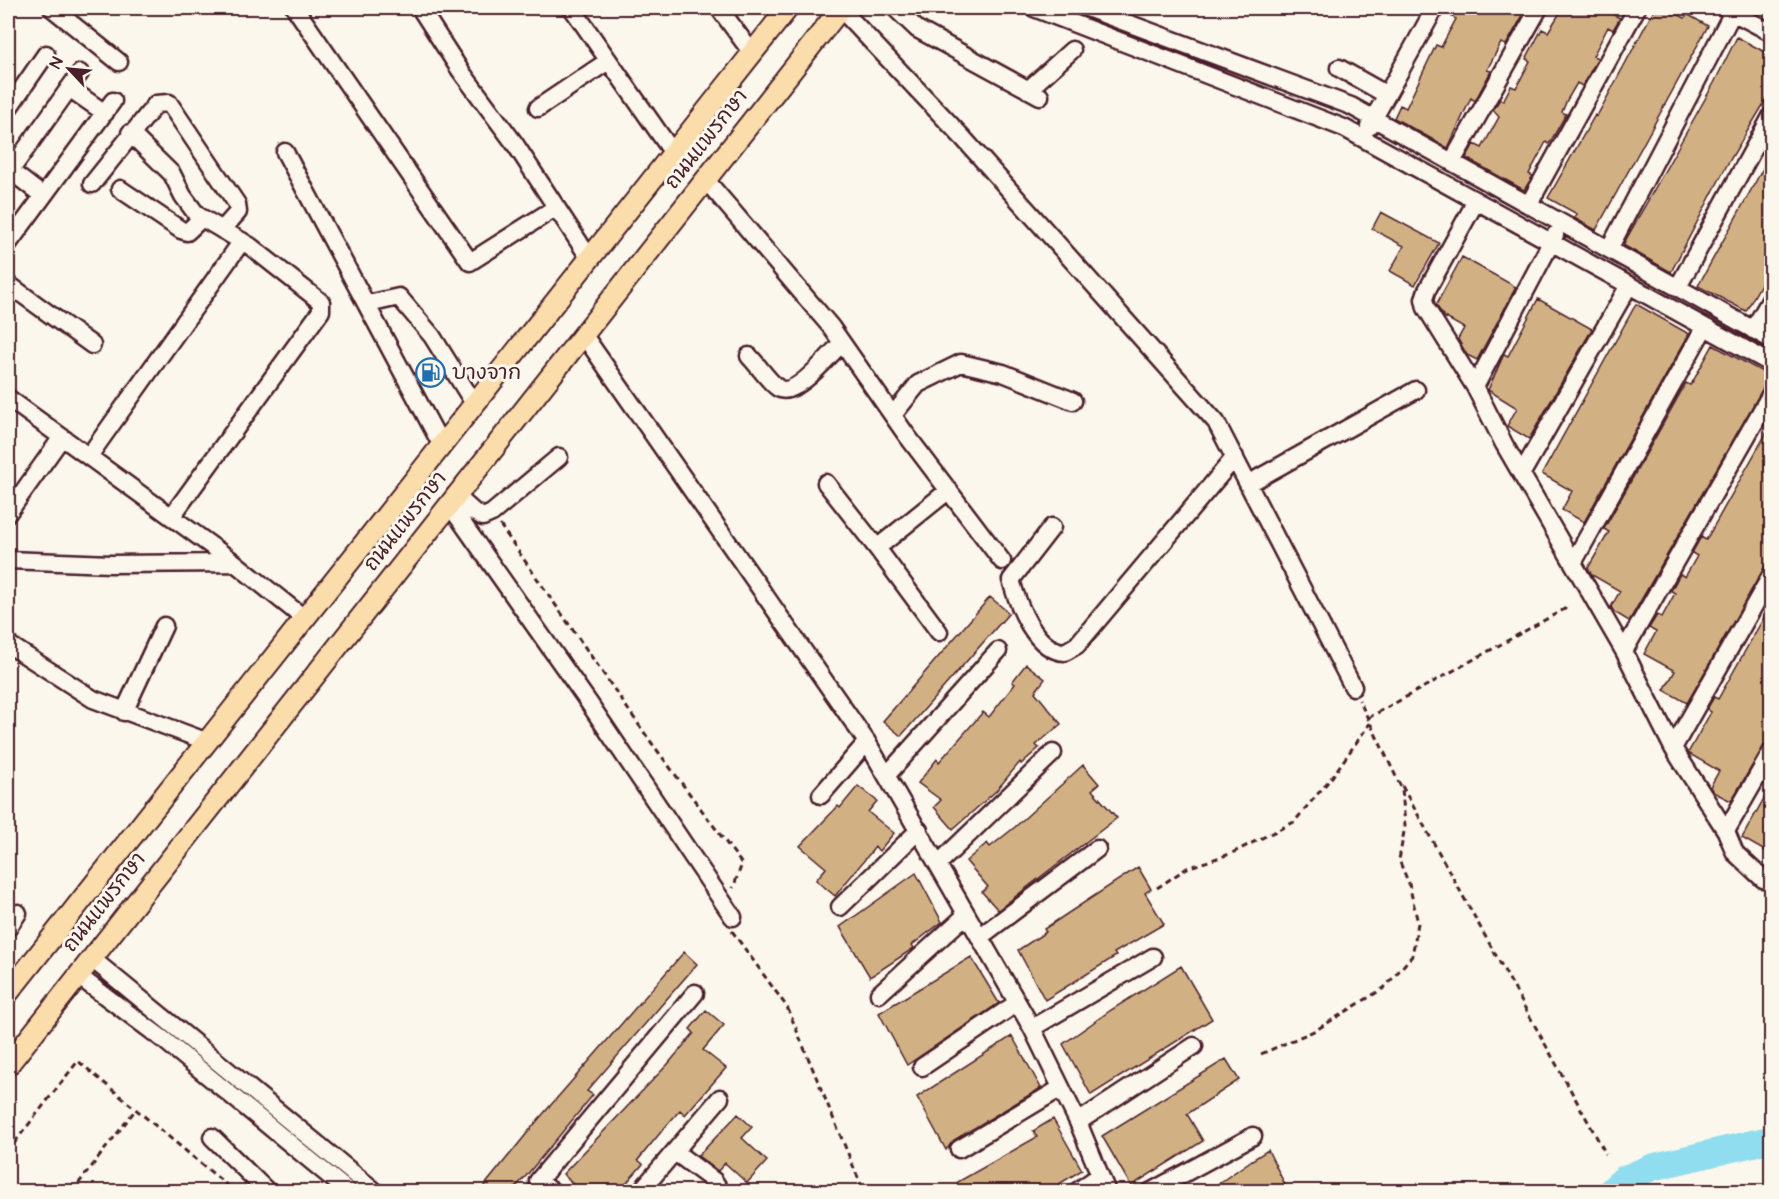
<svg xmlns="http://www.w3.org/2000/svg" width="1779" height="1199" font-family="'Architects Daughter','Playpen Sans Thai',sans-serif">
<style>
.lines{fill:none;stroke-linecap:round;stroke-linejoin:round}
.river{stroke:#8fddee;stroke-width:27}
.building{fill:#d1b184;stroke:#4a1f2b;stroke-width:1.5}
.minor-casing{stroke:#4a1f2b;stroke-width:21}
.major-casing{stroke:#4a1f2b;stroke-width:24}
.path{stroke:#4a1f2b;stroke-width:3;stroke-dasharray:6 4.5;stroke-linecap:butt}
.minor{stroke:#fbf7ec;stroke-width:16}
.major{stroke:#faddab;stroke-width:20}
.labels{text-anchor:middle;dominant-baseline:central;stroke-width:6;stroke-linejoin:round;paint-order:stroke}
.street-label{font-size:21px;fill:#4a1f2b;stroke:#fbf7ec}
.poi-label{font-size:21px;fill:#4a1f2b;stroke:#fbf7ec;text-anchor:start}
</style>
<rect width="100%" height="100%" fill="#fbf7ec"/>
<filter id="ink" filterUnits="userSpaceOnUse"><feTurbulence type="fractalNoise" baseFrequency=".0167" numOctaves="2"/><feDisplacementMap in="SourceGraphic" scale="12" xChannelSelector="R" yChannelSelector="G"/><feConvolveMatrix kernelMatrix="1 2 1 2 8 2 1 2 1" color-interpolation-filters="sRGB"/></filter>
<g filter="url(#ink)">
<g class="lines">
<path class="river" d="M1610,1192L1624,1179L1653,1167L1772,1139"/>
</g>
<path class="building" d="M1457,8H1522L1520,13L1523,15L1506,45L1501,43L1487,70L1491,71L1475,101L1471,98L1448,148L1394,118L1400,105L1406,108L1436,45L1441,47L1456,19L1452,17Z
M1563,8H1600L1620,18L1613,30L1608,27L1593,56L1598,58L1582,86L1577,83L1567,100L1562,112L1566,114L1549,144L1546,142L1529,174L1533,176L1524,190L1466,158L1474,144L1482,148L1499,117L1493,110L1500,99L1503,101L1511,86L1516,88L1530,61L1526,59L1542,29L1548,32Z
M1655,8H1664L1685,18L1687,14L1708,26L1596,230L1574,218L1577,214L1548,198L1595,115L1597,116Z
M1737,37L1772,56V90L1727,165L1671,272L1623,245L1714,83Z
M1772,152V264L1746,311L1698,286Z
M1381,212L1439,243L1415,285L1390,271L1404,246L1372,229Z
M1462,257L1516,287L1477,360L1467,355L1458,339L1464,328L1444,317L1436,305Z
M1538,299L1592,329L1529,439L1507,426L1517,408L1488,390L1504,354L1508,356Z
M1636,304L1689,334L1584,522L1562,510L1572,491L1542,474Z
M1713,345L1770,376L1629,621L1614,612L1611,607L1620,591L1592,575L1588,568L1609,532L1604,529L1686,383L1690,385L1692,383Z
M1772,423V554L1687,703L1664,690L1675,671L1644,654L1656,632L1649,628L1657,615L1662,617L1675,593L1671,591L1680,574L1685,577L1697,556L1692,553L1701,537L1706,540Z
M990,597L1009,613L901,736L883,721Z
M1772,603V733L1731,801L1713,792L1710,787L1719,771L1688,753L1711,712L1707,709L1714,697L1718,699Z
M1026,664L1045,679L1035,692L1061,724L1036,745L1039,748L1021,764L1020,762L996,791L953,829L934,807L941,800L918,783L937,759L939,762L983,712L989,717L1015,684L1012,682Z
M1083,765L1099,784L1092,790L1117,818L998,910L982,892L988,887L966,861L987,843L990,847L1015,827Z
M1772,784V855L1742,838Z
M858,786L877,801L868,812L894,833L879,851L875,847L835,896L816,880L826,868L800,846L838,806L840,808Z
M1138,867L1151,889L1145,893L1164,924L1114,953L1116,956L1045,1000L1018,950L1046,932L1044,929Z
M916,873L942,922L912,945L914,948L870,977L840,927Z
M684,952L697,964L587,1091L593,1095L526,1176L512,1191H480L537,1121Z
M971,957L999,1003L907,1065L879,1013Z
M1181,966L1212,1019L1091,1095L1063,1044L1111,1010Z
M706,1010L724,1025L703,1050L726,1068L685,1115L680,1110L661,1132L638,1160L643,1164L623,1187L617,1191H580L563,1174L668,1064L694,1033L690,1029Z
M1012,1036L1041,1088L954,1140L946,1150L917,1097Z
M1226,1059L1239,1080L1187,1114L1203,1141L1131,1186L1102,1136Z
M738,1114L752,1127L742,1138L767,1161L747,1183L725,1163L718,1171L698,1156Z
M1053,1119L1082,1170L1054,1187L1056,1191H961L956,1183L1037,1137L1033,1131Z
M1268,1150L1288,1191H1208L1252,1160Z"/>
<g class="lines">
<defs>
<path id="minor" d="M52,8L119,62
M295,8L470,262L555,208
M572,8L673,153
M719,8L752,53
M840,8L964,139L1216,422L1353,687
M895,8L917,29L1040,96
M1034,8L1344,128L1772,364
M1087,8L1351,106L1772,340
M1725,8L1772,33
M422,11L460,70L515,144L590,259
M1339,68L1387,95
M69,88L105,113
M1028,90L1072,50
M538,108L608,61
M8,109L46,54
M1369,127L1435,8
M130,133L172,174L183,196L197,215L250,246L321,302V311L172,516
M285,152L442,446
M1452,162L1539,8
M8,169L43,196
M8,174L80,73
M705,179L831,327L905,433L1002,561
M92,184L156,104L169,103L237,204L238,212L222,230
M120,189L181,230L187,232L202,218
M1476,201L1427,290L1424,299L1426,308L1475,387L1504,444L1624,651L1673,748L1726,831L1735,853L1763,879L1772,882
M1529,204L1637,8
M8,244L113,101
M1609,249L1733,12
M8,284L92,345
M1678,287L1772,115
M368,304L399,297L432,336L475,405
M1753,330L1772,297
M583,334L867,742L1032,1028L1078,1122L1107,1192
M749,356C758,365 768,381 778,388C795,399 829,355 841,344
M1475,387L1555,235
M8,398L235,563L305,619
M893,415L918,384L961,363L1003,373L1073,401
M89,456L242,241
M1522,473L1628,287
M826,483L877,548
M1248,484L1416,390
M455,495L474,512L483,517L492,513L559,457
M449,504L589,703L733,917
M8,513L62,437
M1052,527L1011,580C1018,605 1035,651 1065,652L1077,645L1235,457
M8,560L111,564L235,563
M1573,563L1704,328
M939,632L877,548L949,490
M8,644L93,699L208,742
M1624,651L1772,392
M124,712L164,626
M1673,748L1772,574
M887,775L998,651
M821,795L867,742
M1726,831L1772,751
M938,864L1053,753
M840,907L919,830
M8,928L18,913
M981,936L1097,849
M91,958L376,1192
M77,975L164,1040L349,1192
M879,994L966,915
M1032,1028L1153,957
M922,1067L1017,1003
M1078,1122L1194,1046
M212,1137L268,1192
M959,1149L1061,1088
M675,1152L714,1181L721,1192
M553,1192L538,1181L695,993
M640,1192L720,1098
M1076,1192L1099,1176
M1150,1192L1253,1136"/>
<path id="major" d="M8,993L788,8
M8,1065L841,8"/>
</defs>
<use href="#minor" class="minor-casing"/>
<use href="#major" class="major-casing"/>
<path class="path" d="M500,525L648,738L742,864L733,888
M1368,718L1570,606
M1402,786L1606,1154
M1157,888L1187,868L1230,854L1294,822L1332,777L1370,723
M732,931L787,1007L864,1192
M1261,1054L1316,1030L1384,988L1412,956L1418,923L1409,884L1399,860L1405,826L1402,789L1359,700
M8,1151L78,1061L235,1192
M72,1192L136,1109"/>
<use href="#minor" class="minor"/>
<use href="#major" class="major"/>
</g>
</g>
<defs>
<symbol id="fuel-ring" viewBox="-11 -11 22 22"><circle r="9.5" fill="#fbf7ec" stroke="#1f6fb2" stroke-width="1.5"/><path d="M-5.5-6h7V0h2V4h1.3V-2.5L3-4.5l.8-.8L6-3V5H2.5V1h-1V6h-7ZM-4.2-4.7v3.2H.2V-4.7Z" fill="#1f6fb2"/></symbol>
</defs>
<g fill-rule="evenodd">
<use href="#fuel-ring" x="414" y="356" width="33" height="33"/>
</g>
<g class="labels">
<g class="street-label">
<text transform="translate(706 139) rotate(-52)">ถนนแพรกษา</text>
<text transform="translate(405 521) rotate(-52)">ถนนแพรกษา</text>
<text transform="translate(104 902) rotate(-52)">ถนนแพรกษา</text>
</g>
<g class="poi-label">
<text x="452" y="372">บางจาก</text>
</g>
</g>
<rect width="1779" height="1199" fill="none" stroke="#fbf7ec" stroke-width="30"/>
<rect x="15" y="15" width="1749" height="1169" fill="none" stroke="#4a1f2b" stroke-width="2" filter="url(#ink)"/>
<g transform="translate(69 69) rotate(296)" stroke="#fbf7ec" stroke-width="4.5" paint-order="stroke">
<path d="M0-4.5L10 22L0 15L-10 22Z" fill="#4a1f2b"/>
<text y="-9" font-size="16" font-weight="bold" text-anchor="middle" fill="#4a1f2b">N</text>
</g>
</svg>
